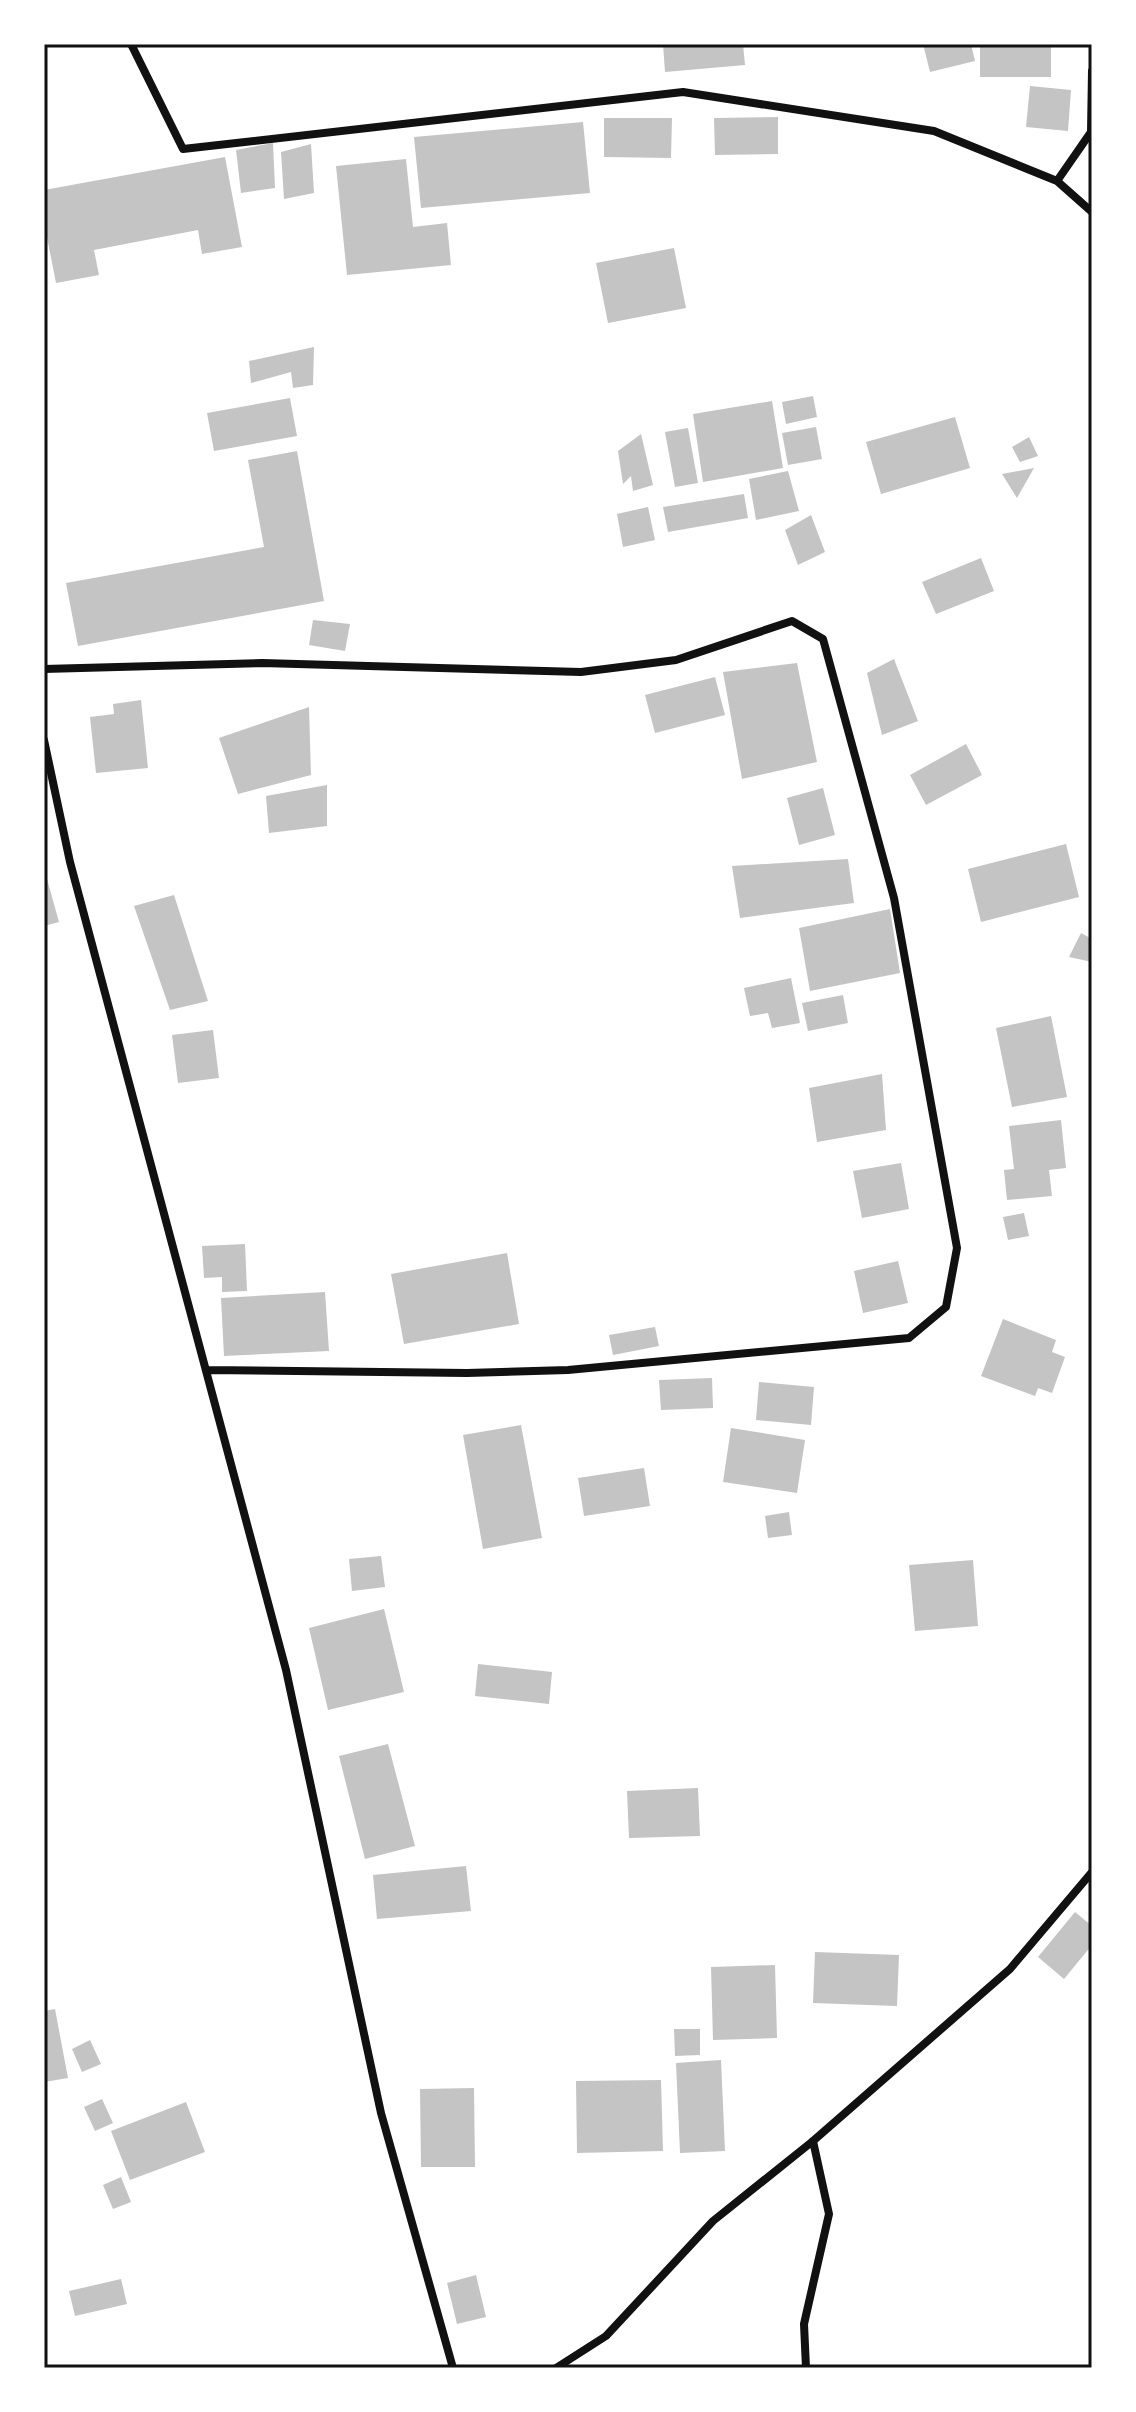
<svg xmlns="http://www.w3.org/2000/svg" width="1136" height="2412" font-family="'PT Sans Narrow',sans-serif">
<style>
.building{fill:#c4c4c4}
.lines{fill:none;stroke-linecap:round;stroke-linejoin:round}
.minor{stroke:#111;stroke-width:8}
.neatline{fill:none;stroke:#111;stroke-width:3}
</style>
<rect width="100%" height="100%" fill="#fff"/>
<path class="building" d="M663,44H743L745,65L665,72Z
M923,44H971L975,61L930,72Z
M980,44H1051V77H980Z
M1030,86L1071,90L1068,131L1026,127Z
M778,117V154L715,155L714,118Z
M604,118H672L671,158L604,157Z
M583,122L590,193L421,208L414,137Z
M273,143L275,188L241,193L236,150Z
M311,144L314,193L284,199L281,152Z
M225,157L242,247L202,254L198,230L94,250L99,275L56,283L44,222V190Z
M406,159L413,227L447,223L451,265L347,275L336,166Z
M674,248L686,308L608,323L596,263Z
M314,347L313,385L293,388L291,372L251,383L249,361Z
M813,396L817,417L786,424L782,402Z
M290,398L297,436L214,451L207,413Z
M772,401L783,468L703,482L693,414Z
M955,417L970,468L881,494L866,442Z
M816,427L822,459L788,465L782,433Z
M688,428L698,483L675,487L665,432Z
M641,434L653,485L633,491L631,476L623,484L618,451Z
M1029,437L1038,456L1020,462L1012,447Z
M297,451L324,601L78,646L66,583L264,547L248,460Z
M1034,468L1017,498L1002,474Z
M788,471L799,511L756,520L749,479Z
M744,494L748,518L668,532L663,507Z
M648,507L655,540L623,547L617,514Z
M811,515L825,552L798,565L785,530Z
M981,558L994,591L936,614L922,582Z
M313,620L350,624L345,651L309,645Z
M894,659L918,721L882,735L867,673Z
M797,663L817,762L742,779L723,672Z
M715,677L725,715L655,733L645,695Z
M141,700L148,768L96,773L90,717L114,714L113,704Z
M309,707L311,775L238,794L219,738Z
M966,744L982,775L926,805L910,775Z
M327,785V826L269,833L266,796Z
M823,788L835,835L799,845L787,798Z
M1066,844L1079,897L981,922L968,869Z
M848,859L854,903L740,918L732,866Z
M47,879L59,922L44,926V880Z
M174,895L208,1001L170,1010L134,906Z
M890,909L900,973L810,991L799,928Z
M1081,933L1092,939V962L1069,957Z
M791,978L800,1023L772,1028L768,1013L750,1016L744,988Z
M843,995L848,1023L808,1031L802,1003Z
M1051,1016L1067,1097L1012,1107L996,1028Z
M213,1030L219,1078L178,1083L172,1035Z
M882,1074L886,1130L817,1142L809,1088Z
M1061,1120L1066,1168L1049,1170L1052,1196L1007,1200L1004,1170L1014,1169L1009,1126Z
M901,1163L909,1209L862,1218L853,1171Z
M1024,1213L1029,1236L1008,1240L1003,1217Z
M245,1244L247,1291L222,1292V1277L204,1278L202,1246Z
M507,1253L519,1324L404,1344L391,1274Z
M898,1261L908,1303L863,1313L854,1271Z
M325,1292L329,1351L224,1356L221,1298Z
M1003,1319L1056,1340L1052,1352L1065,1357L1052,1393L1038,1388L1035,1396L981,1376Z
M655,1327L659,1346L613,1355L609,1335Z
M712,1378L713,1408L661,1410L659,1380Z
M759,1382L814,1387L811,1425L756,1420Z
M521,1425L542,1538L483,1549L463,1435Z
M731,1428L805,1440L797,1493L723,1482Z
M644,1468L650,1506L584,1516L578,1478Z
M789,1512L792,1535L768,1538L765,1516Z
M381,1556L385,1587L352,1591L349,1559Z
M973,1560L978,1626L915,1631L909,1565Z
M384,1609L404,1692L328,1710L309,1628Z
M478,1664L552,1672L549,1704L475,1696Z
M388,1744L415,1846L365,1859L339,1756Z
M698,1788L700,1836L629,1838L627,1791Z
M466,1866L471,1911L377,1919L373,1875Z
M1075,1912L1092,1926V1945L1064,1979L1038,1957Z
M815,1952L899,1955L897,2006L813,2003Z
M775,1965L777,2038L713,2040L711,1967Z
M55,2009L68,2078L44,2082V2011Z
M674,2029H700V2055L675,2056Z
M90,2040L101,2064L82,2072L72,2049Z
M721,2060L725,2151L680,2153L676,2063Z
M661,2080L663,2151L577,2153L576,2081Z
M474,2088L475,2167H421L420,2089Z
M102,2099L113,2123L95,2131L84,2107Z
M186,2102L205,2152L130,2180L111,2131Z
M121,2177L131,2202L113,2209L103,2185Z
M476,2275L486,2317L457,2324L447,2283Z
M121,2279L127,2304L75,2316L69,2291Z"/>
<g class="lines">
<path class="minor" d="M131,44L183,149L683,92L934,131L1057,181L1092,212
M1057,181L1091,132L1092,71
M44,669L262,663L581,672L676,660L792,621L823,639L894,898L957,1248L946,1307L909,1338L568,1370L467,1373L206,1370
M44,740L70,862L286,1670L381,2113L453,2368
M556,2368L606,2336L713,2221L813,2141L1010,1969L1092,1872
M806,2368L804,2324L829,2214L813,2141"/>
</g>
<rect width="1136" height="2412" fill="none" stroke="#ffffff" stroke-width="92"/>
<rect x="46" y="46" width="1044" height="2320" class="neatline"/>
</svg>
